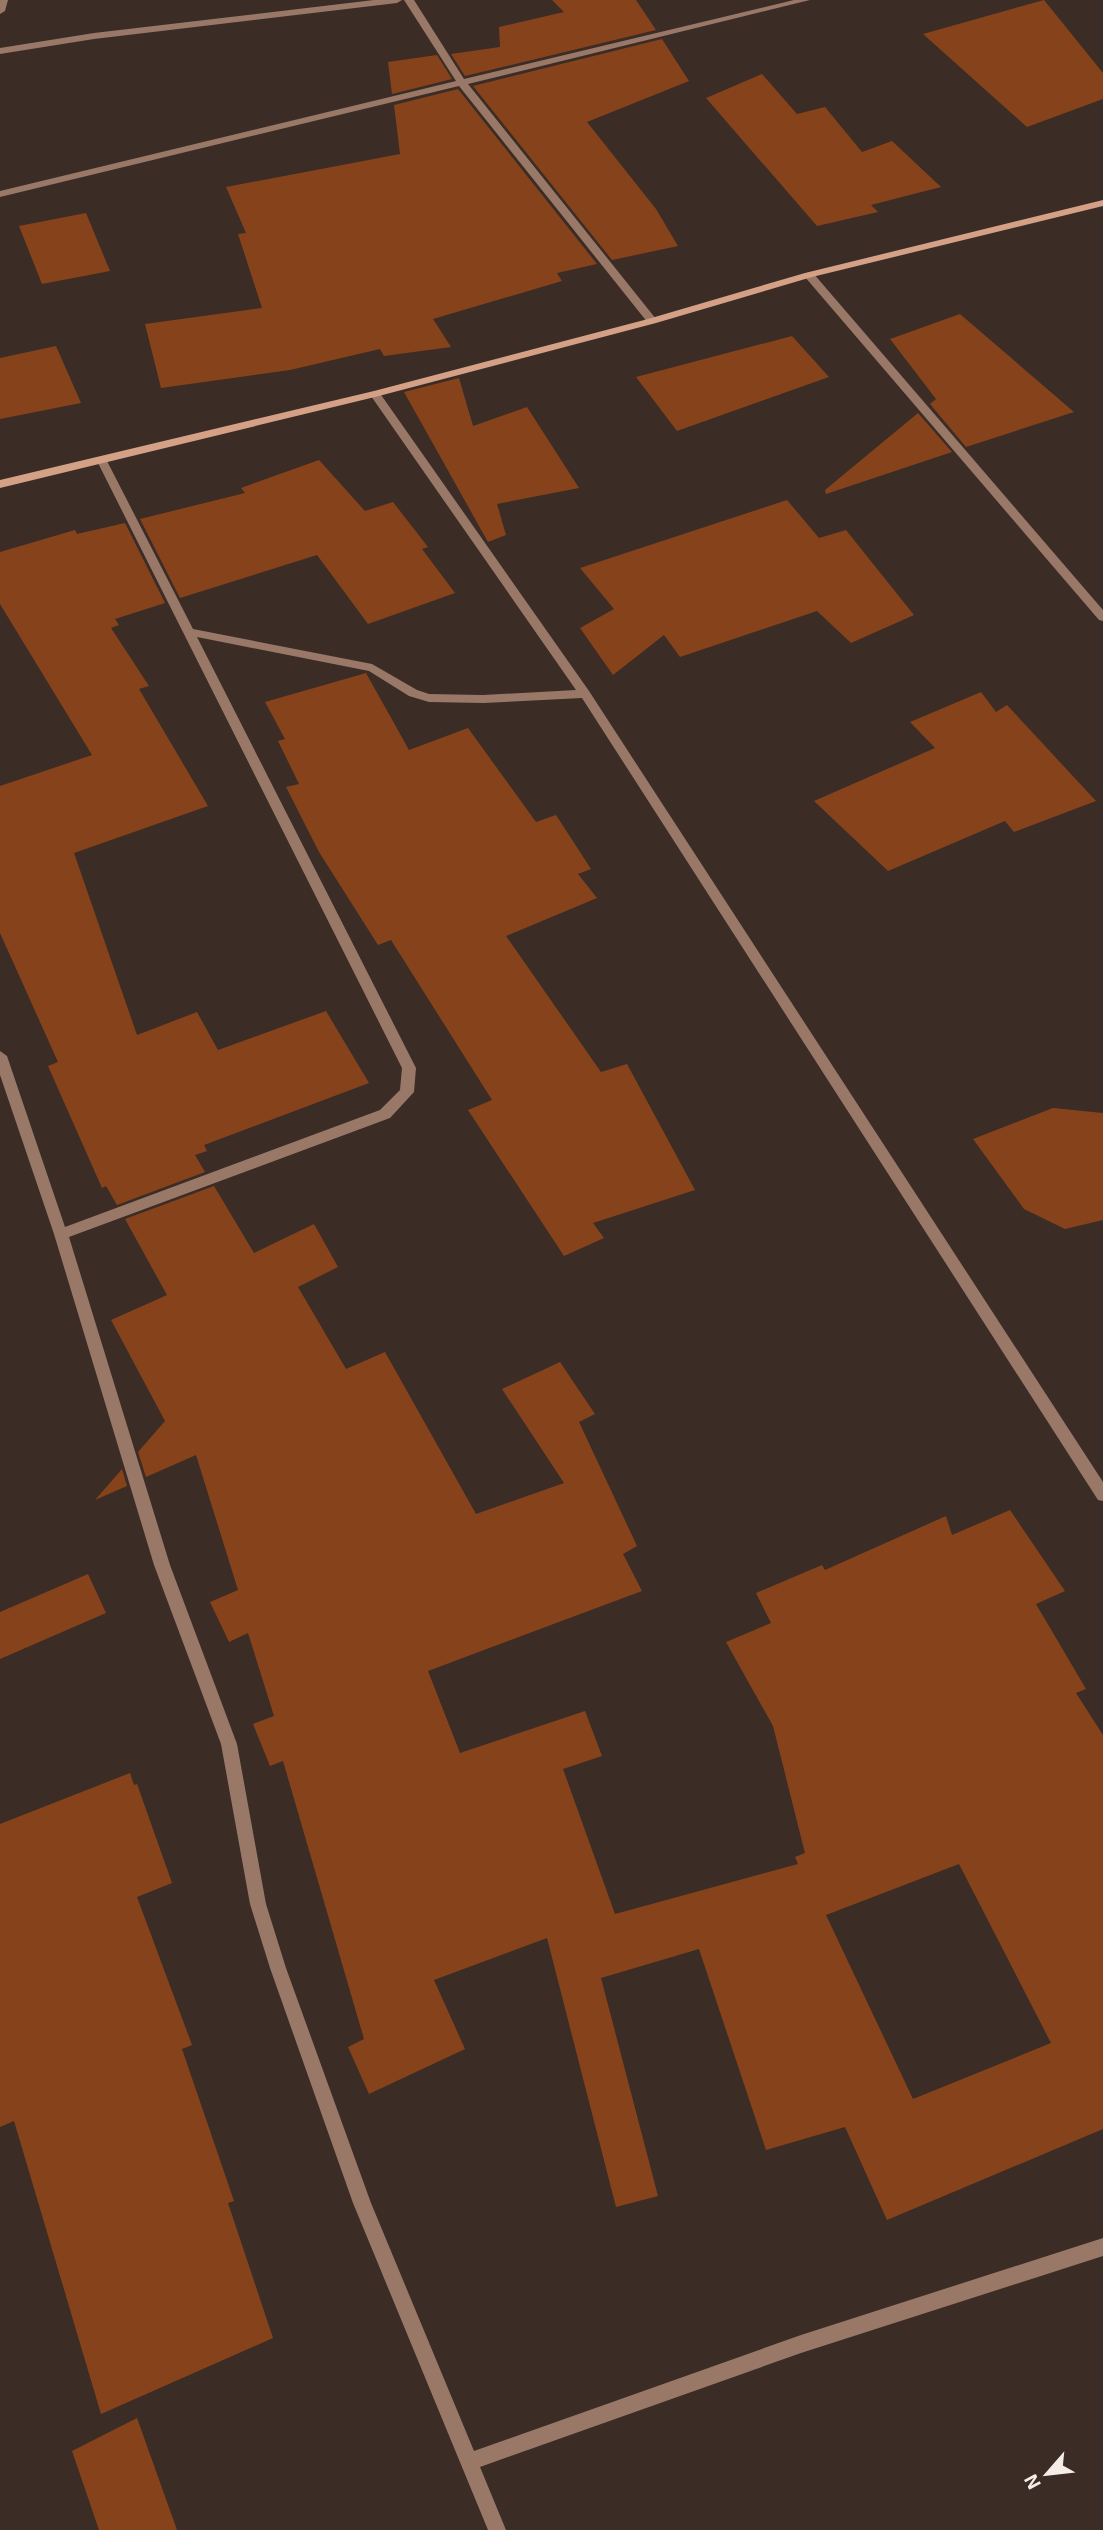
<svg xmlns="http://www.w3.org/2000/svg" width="1103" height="2530" font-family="'Exo 2',sans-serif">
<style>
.building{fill:#86431b;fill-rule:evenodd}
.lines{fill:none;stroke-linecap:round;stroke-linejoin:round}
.street{fill:#997868;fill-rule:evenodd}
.secondary{fill:#d4a086;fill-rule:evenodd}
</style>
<rect width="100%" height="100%" fill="#3b2c25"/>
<path class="building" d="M552,0H636L656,30L465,76L451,54L500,47L499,27L564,12Z
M1044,0L1103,73V99L1027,127L923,34Z
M662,39L689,81L587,122L656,209L678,246L612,260L473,86Z
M437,55L452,79L392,94L388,62Z
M762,74L797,114L825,107L862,152L892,141L941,187L871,205L878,212L817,226L706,98Z
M458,89L597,264L557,273L562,281L433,319L451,347L384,356L380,349L290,370L161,388L145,324L262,308L238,234L246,233L226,187L400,154L394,105Z
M86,213L110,271L42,284L19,226Z
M960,314L1074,412L966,447L930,404L936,399L890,339Z
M792,336L829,377L677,431L636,377Z
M56,346L81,403L0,419V358Z
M459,378L473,426L527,407L579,488L497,504L506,535L488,542L404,392Z
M918,413L952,452L826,494L825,490Z
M319,460L365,511L393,502L428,547L422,549L455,593L368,624L317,555L180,598L140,519L245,493L241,488Z
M787,500L819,538L846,530L914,615L851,643L817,611L680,657L664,635L613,675L580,628L614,609L580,568Z
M125,523L165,603L115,619L119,625L111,628L149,686L139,689L208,806L74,853L137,1035L197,1012L218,1050L326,1011L369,1083L204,1145L207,1151L195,1155L205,1172L117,1205L106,1186L102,1188L48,1066L58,1062L0,933V786L92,755L0,604V552L75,530L77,534Z
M366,673L409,750L468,728L536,822L556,815L591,869L578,874L597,898L506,936L601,1072L627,1064L695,1190L593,1223L604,1238L564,1256L468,1110L492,1100L391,940L378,945L319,852L286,787L299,784L278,741L285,739L265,702Z
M981,692L996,712L1007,705L1096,801L1014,832L1005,821L888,871L814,801L935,748L910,722Z
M1053,1108L1103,1113V1220L1065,1229L1024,1209L973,1139Z
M214,1186L254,1253L314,1224L338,1267L298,1287L346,1369L385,1352L476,1514L564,1483L502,1389L560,1362L595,1414L579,1422L637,1546L623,1554L642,1591L428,1671L460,1753L585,1711L602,1756L563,1769L615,1914L798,1864L795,1857L805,1853L773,1726L726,1642L771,1623L756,1593L822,1565L825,1570L946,1516L952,1535L1010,1510L1065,1591L1036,1604L1086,1689L1076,1693L1103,1735V2129L887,2220L845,2127L766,2150L699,1949L601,1978L658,2196L616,2207L547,1938L434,1980L465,2049L369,2094L348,2047L364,2039L283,1761L270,1766L253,1724L274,1716L248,1633L229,1642L210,1602L238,1590L196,1455L146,1477L138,1452L165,1421L111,1320L167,1295L125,1219ZM959,1864L1051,2043L913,2099L826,1915Z
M122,1469L127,1486L95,1500Z
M88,1574L106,1613L0,1659V1612Z
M130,1773L134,1785L137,1784L172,1883L137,1897L192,2045L182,2049L234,2201L228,2203L273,2338L101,2414L14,2121L0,2127V1824Z
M137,2418L177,2530H99L72,2451Z"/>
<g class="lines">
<path class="street" d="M0,0H8L5,11L0,14Z
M374,0H402L397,3L94,39L0,54V48L94,33Z
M404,0H414L464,79L794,0H810L468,84L656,319V323H648L459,86L0,197V191L456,81Z
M809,272L813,273L1103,610V621L1099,620L805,277L804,275Z
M375,391L379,392L589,691L1103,1482V1501L1098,1500L582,698L483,703L429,702L409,696L369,671L197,637L416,1068L414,1092L390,1118L69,1237L170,1565L237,1744L266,1904L286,1968L371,2203L474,2451L801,2335L1103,2238V2256L801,2353L480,2467L506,2530H488L353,2203L270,1968L250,1904L221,1744L154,1565L54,1234L0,1075V1051L7,1056L65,1227L380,1110L400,1090L402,1068L97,461L102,458L107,461L193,629L372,664L417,690L429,694L483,695L576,690L371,396L370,394Z"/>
<path class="secondary" d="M1103,200V206L812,277L656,323L375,397L0,488V480L374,391L648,319L805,273Z"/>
</g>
<g transform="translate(1047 2474) rotate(242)" stroke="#3b2c25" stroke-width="5" paint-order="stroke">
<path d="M0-5L12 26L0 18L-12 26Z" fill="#f7ede8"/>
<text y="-10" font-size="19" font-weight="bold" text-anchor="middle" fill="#f7ede8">N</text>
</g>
</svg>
